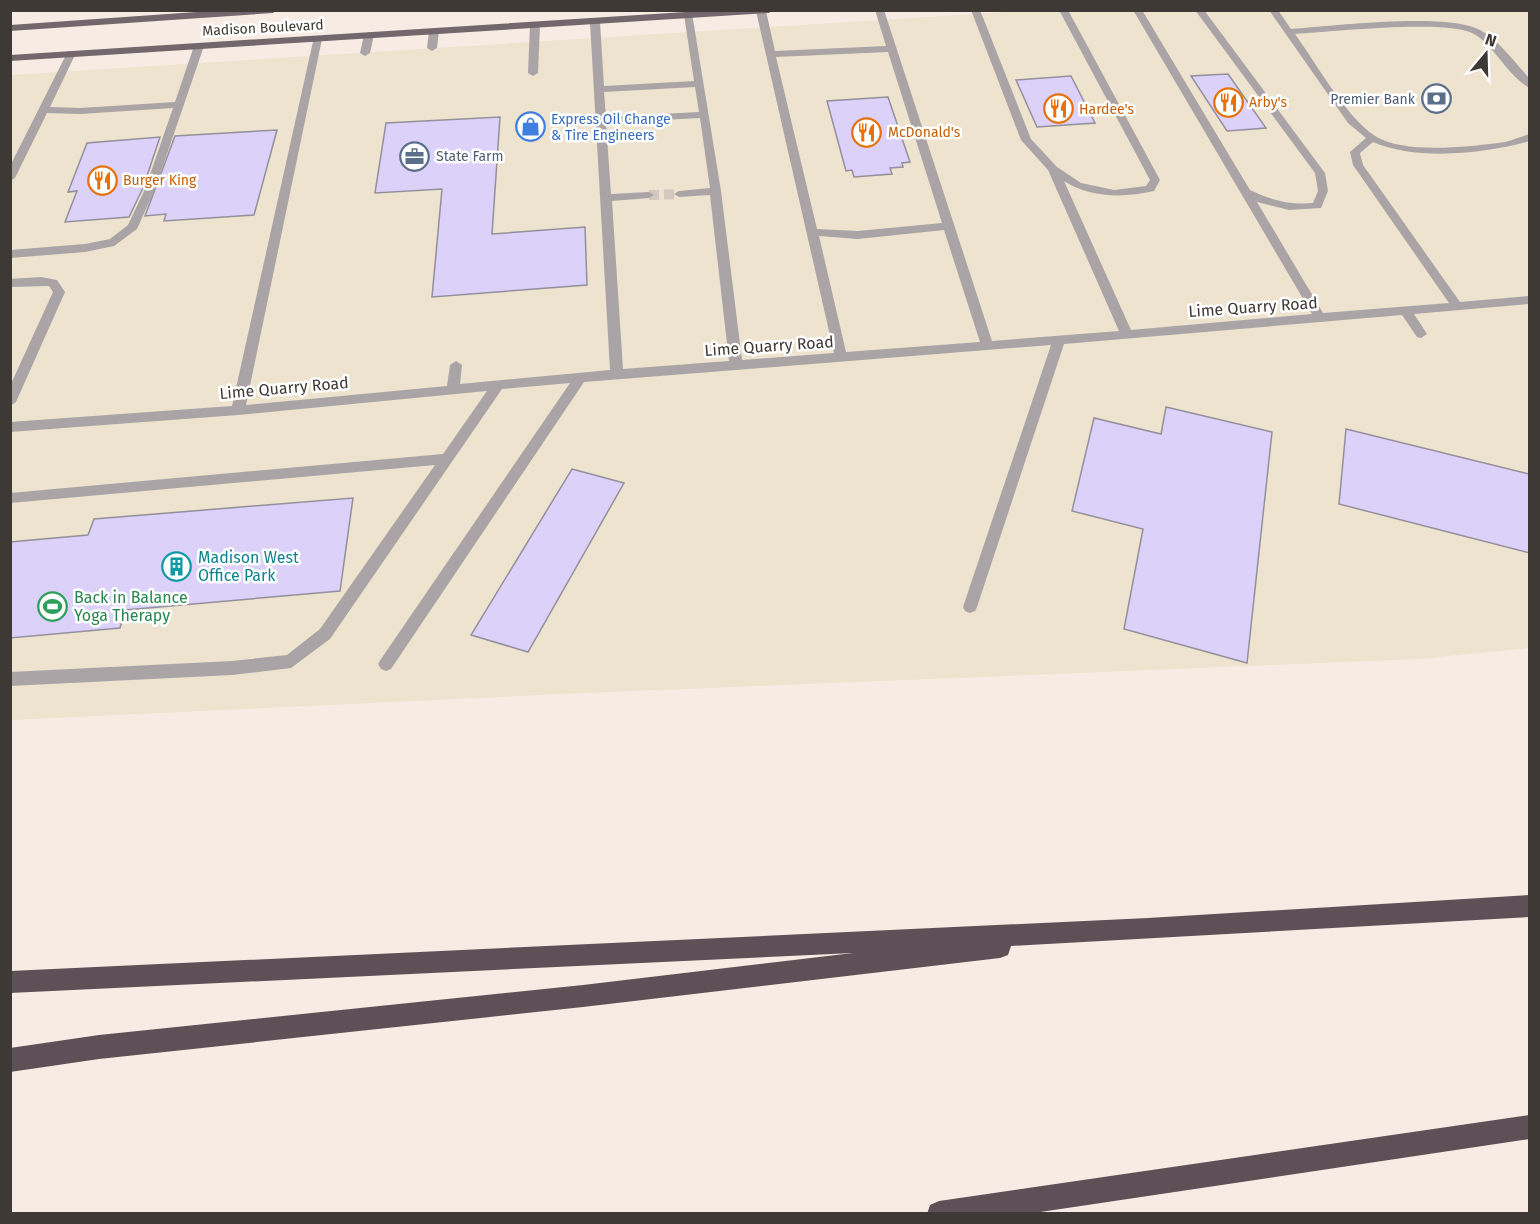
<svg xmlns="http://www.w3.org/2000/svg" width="1540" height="1224" font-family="'Fira Sans',sans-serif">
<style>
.commercial{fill:#eee3ce}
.building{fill:#dcd1f9;stroke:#93909c;stroke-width:1.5}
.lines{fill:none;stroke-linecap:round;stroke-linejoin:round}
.minor-tunnel{stroke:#d3c7c0;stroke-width:10;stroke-dasharray:10 5;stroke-linecap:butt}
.minor{fill:#aaa4a7;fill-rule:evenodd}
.major{fill:#71676c;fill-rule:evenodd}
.highway{fill:#5d5157;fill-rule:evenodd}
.labels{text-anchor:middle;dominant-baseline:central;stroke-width:5;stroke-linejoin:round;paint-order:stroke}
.far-street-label{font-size:14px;fill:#3f3936;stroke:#fff}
.far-service-label{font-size:14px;fill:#4e5e75;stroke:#fff;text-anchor:end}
.far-food-label{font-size:14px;fill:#c56008;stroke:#fff;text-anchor:start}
.far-shop-label{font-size:14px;fill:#366cbe;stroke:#fff;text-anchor:start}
.street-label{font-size:16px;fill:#3f3936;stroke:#fff}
.culture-label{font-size:16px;fill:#0d838f;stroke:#fff;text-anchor:start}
.leisure-label{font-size:16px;fill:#27864d;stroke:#fff;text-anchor:start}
</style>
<rect width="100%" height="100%" fill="#f8ebe3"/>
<path class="commercial" d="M1023,11H1529V648L1420,659L561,694L11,720L10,75Z"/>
<path class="building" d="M1228,74L1266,128L1227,131L1191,76Z
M1071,76L1095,123L1037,127L1016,80Z
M888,97L910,162L902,163L903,167L890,168L892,174L854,177L852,170L846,171L827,101Z
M500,117L492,234L585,227L587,285L432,297L442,189L375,193L386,123Z
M277,130L254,215L164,221L166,214L145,216L175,136Z
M160,137L143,188L129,217L65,222L77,191L68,192L87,143Z
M1166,407L1272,432L1247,663L1124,629L1143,529L1072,511L1094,418L1161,434Z
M1346,429L1529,474L1530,553L1339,504Z
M572,469L624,483L528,652L471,635Z
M353,498L340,591L125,610L120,628L10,638V542L88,535L94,519Z"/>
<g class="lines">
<path class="minor-tunnel" d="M649,195L679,194"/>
<path class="minor" d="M875,10H884L992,341L1119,331L1048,170L1021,140L971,10H980L1031,139L1057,167L1081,183L1114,190L1146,186L1150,180L1059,10H1068L1160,180L1154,191C1125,198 1089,198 1064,181L1131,330L1312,314L1133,10H1142L1250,190C1271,200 1289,205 1313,203L1318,191L1315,173L1195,10H1204L1325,173L1328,191L1321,208L1289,210L1257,202L1323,313L1449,303L1353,165L1350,152L1366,138L1348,123L1269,10H1278L1291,29C1332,26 1447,12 1480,30C1499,40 1515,63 1530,79V88C1509,78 1495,46 1474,34C1446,19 1331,32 1295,34C1316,63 1346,117 1375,136C1404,154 1465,147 1498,143C1509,142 1519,137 1530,134V141C1485,154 1416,161 1373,142L1360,153L1363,165L1460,302L1530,296V304L1414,314L1427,334L1421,338L1417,337L1402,315L1064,344L977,607L975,611L970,613L965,611L963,607L1051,345L584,382L391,669L386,671L381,669L378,664L381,659L570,383L502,389L330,639L291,668L232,675L10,686V672L232,661L287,655L320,629L435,465L10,503V493L443,454L487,391L238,415L10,432V422L232,406L314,37L322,39L246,405L447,386L450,365L456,361L462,365L460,384L610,370L590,22L595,19L600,22L604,86L694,81L684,15L692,13L721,191L742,360L834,353L756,11H766L775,51L886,46ZM888,52L942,223L858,231L817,229L776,57ZM695,87L699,112L606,117L604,92ZM700,118L710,188L679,191L674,194L679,197L710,195L729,361L623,369L612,201L649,198L654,195L649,192L611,194L606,123ZM944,230L980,342L846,352L819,236L858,239Z
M535,22L540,25L538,73L533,76L528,73L530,25Z
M434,28L439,31L437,48L432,51L427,48L429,31Z
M369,32L374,35L370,53L365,56L360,53L364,35Z
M199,43L204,46L155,189L137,229L114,246L85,252L10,258V250L85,244L110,239L128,225L145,189L173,108L80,114L47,113L15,178L10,181V166L68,51L76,53L50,107L80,108L175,102L194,46Z
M41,277L57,280L65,292L16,402L10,406V386L53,292L49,286L10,287V279Z"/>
<path class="major" d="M225,10H277L273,13L10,31V25Z
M717,10H773L769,13L10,61V55Z"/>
<path class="highway" d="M1530,895V917L1011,946L1008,955L1000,958L583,1007L99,1059L10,1072V1048L99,1035L583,985L853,953L10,993V971L1148,918Z
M1530,1115V1139L1027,1214H927L930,1205L939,1201Z"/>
</g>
<defs>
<symbol id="bank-ring" viewBox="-11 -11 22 22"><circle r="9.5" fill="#fff" stroke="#5c6f8a" stroke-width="1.5"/><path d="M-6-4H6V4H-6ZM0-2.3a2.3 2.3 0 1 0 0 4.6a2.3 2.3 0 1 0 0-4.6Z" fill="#5c6f8a"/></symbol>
<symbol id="restaurant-ring" viewBox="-11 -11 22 22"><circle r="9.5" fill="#fff" stroke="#e8710a" stroke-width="1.5"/><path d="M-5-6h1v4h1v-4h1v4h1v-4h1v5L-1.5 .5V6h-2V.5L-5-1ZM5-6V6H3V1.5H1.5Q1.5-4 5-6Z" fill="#e8710a"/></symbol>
<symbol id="shop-ring" viewBox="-11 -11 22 22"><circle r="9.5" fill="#fff" stroke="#3f7fe0" stroke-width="1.5"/><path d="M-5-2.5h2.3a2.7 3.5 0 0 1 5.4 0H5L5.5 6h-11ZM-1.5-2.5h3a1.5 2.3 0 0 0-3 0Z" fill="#3f7fe0"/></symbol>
<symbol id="office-ring" viewBox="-11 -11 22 22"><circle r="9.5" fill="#fff" stroke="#5c6f8a" stroke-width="1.5"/><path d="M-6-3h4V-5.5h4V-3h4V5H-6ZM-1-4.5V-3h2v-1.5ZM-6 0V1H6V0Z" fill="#5c6f8a"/></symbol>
<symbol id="building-ring" viewBox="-11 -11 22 22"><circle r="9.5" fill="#fff" stroke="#0f9aa8" stroke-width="1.5"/><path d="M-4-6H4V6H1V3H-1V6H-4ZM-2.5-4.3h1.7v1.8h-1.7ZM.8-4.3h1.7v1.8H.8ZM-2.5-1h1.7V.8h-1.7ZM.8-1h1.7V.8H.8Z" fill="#0f9aa8"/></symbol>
<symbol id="stadium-ring" viewBox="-11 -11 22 22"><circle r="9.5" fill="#fff" stroke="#2e9e5b" stroke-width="1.5"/><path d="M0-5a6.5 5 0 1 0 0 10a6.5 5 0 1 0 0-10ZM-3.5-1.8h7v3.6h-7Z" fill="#2e9e5b"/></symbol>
</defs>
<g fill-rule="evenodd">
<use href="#bank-ring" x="1420" y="82" width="33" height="33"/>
<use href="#restaurant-ring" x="1212" y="86" width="33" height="33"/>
<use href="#restaurant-ring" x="1042" y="92" width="33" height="33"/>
<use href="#shop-ring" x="514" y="110" width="33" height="33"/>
<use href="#restaurant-ring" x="850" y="116" width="33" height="33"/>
<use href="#office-ring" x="398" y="140" width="33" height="33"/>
<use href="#restaurant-ring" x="86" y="164" width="33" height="33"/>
<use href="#building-ring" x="160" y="550" width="33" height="33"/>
<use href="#stadium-ring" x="36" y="590" width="33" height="33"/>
</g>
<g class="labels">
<g class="far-street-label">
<text transform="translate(263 28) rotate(-3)">Madison Boulevard</text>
</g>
<g class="far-service-label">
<text x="1415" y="99">Premier Bank</text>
<text x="436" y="156" text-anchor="start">State Farm</text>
</g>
<g class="far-food-label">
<text x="1249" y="102">Arby's</text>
<text x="1079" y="109">Hardee's</text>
<text x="888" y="132">McDonald's</text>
<text x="123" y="180">Burger King</text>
</g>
<g class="far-shop-label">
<text x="551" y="119">Express Oil Change<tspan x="551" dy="16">&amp; Tire Engineers</tspan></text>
</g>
<g class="street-label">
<text transform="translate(1253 307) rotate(-4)">Lime Quarry Road</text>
<text transform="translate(769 346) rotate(-4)">Lime Quarry Road</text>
<text transform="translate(284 388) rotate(-5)">Lime Quarry Road</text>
</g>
<g class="culture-label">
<text x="198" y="557">Madison West<tspan x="198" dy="18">Office Park</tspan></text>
</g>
<g class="leisure-label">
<text x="74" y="597">Back in Balance<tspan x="74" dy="18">Yoga Therapy</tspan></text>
</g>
</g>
<rect width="1540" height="1224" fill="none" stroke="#3f3936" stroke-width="24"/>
<g transform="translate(1486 54) rotate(19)" stroke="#ffffff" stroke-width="4.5" paint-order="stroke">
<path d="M0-4.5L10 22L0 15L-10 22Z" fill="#3f3936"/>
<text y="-9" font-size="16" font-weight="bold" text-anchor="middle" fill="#3f3936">N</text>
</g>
</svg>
